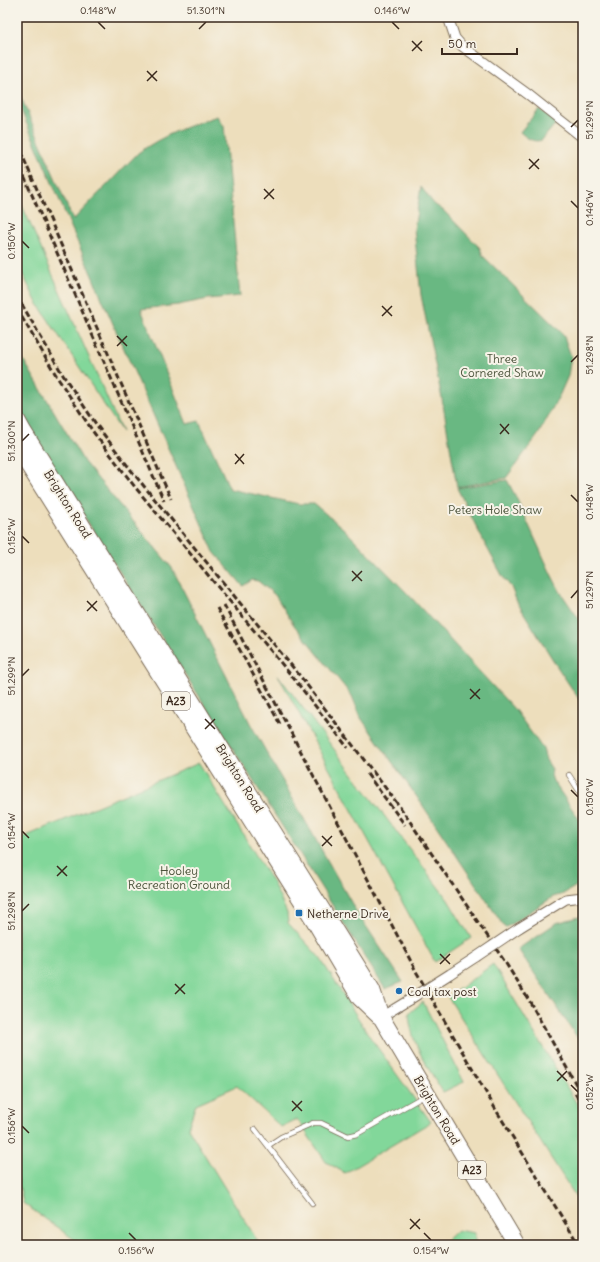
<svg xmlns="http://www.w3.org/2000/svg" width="600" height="1262" font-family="Delius,sans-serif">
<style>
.green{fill:#82d79a;stroke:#5e805c}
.forest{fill:#69b882;stroke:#527150}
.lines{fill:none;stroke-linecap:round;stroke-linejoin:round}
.lane-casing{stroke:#796955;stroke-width:6}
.street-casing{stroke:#796955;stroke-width:11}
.highway-casing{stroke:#796955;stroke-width:18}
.lane{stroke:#fff;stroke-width:4.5}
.street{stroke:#fff;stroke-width:9}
.highway{stroke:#fff;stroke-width:16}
.rail{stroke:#3b2a1e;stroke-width:3;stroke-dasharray:6 3;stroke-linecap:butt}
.street-bridge-casing{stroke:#796955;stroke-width:11;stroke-linecap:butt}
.street-bridge{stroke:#fff;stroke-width:9}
.ticks{fill:none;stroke:#3b2a1e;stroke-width:1.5}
.poi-dot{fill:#1f6fb2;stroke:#f7f3e8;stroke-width:1.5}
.labels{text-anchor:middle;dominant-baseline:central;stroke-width:4;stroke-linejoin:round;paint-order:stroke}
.shield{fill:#f7f3e8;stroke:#73665b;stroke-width:1}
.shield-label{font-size:11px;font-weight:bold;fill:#3b2a1e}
.park-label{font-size:12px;fill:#4d553d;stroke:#f7f3e8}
.street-label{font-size:12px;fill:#3b2a1e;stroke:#f7f3e8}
.poi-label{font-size:12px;fill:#3b2a1e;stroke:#f7f3e8;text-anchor:start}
.neatline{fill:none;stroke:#3b2a1e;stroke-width:1.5}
.ticks-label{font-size:10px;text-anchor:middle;fill:#3b2a1e}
</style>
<rect width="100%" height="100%" fill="#f7f3e8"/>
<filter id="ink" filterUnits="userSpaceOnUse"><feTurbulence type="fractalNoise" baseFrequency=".025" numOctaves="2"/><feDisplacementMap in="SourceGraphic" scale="8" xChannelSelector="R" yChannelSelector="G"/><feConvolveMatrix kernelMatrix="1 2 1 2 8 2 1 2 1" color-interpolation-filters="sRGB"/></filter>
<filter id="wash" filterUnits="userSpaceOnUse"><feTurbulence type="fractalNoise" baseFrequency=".012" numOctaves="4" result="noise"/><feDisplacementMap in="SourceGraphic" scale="16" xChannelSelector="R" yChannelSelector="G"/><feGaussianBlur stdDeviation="0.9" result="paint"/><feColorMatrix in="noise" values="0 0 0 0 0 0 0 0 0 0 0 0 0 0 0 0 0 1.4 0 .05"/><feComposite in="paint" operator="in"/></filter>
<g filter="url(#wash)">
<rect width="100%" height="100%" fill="#eddebc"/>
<path class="green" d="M17,194L122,432L36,301L17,263Z
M278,675L448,900L471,938L435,962Z
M199,763L273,883L287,913L288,923L320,958L370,1037L431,1122L345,1173L326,1162L297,1119L281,1127L237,1086L196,1104L188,1128L260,1245H82L23,1203L17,1174V840Z
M493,964L583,1114V1208L448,997Z
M423,1002L464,1082L443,1092C428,1068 410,1042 409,1013Z
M457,1230L475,1233V1245H441Z"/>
<path class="forest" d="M17,88L73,220L138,153C163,135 188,126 217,116L224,126L240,296L208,299L178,305L141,309L187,424L199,421L230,489L299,504H314L344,529L407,593L515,710L543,749L546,760L552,769L551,775L553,781L583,825V882L563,894L553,897L505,928L419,800L361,718L352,696L294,625L275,595L258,581L252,580L243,586L214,552L102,299L17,101Z
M539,109L557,122L542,140C533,143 527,138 520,132Z
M421,187L434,204L444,211L480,248L483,256L563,334L571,356L568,376L560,394L538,435L506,478L457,487L442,399L421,295L414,229Z
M17,349L84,462L172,568L250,723L356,911L403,982L385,989L300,854L29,430L17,406Z
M507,480L516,497L551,574L561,593L583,625V705L558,668L517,602L511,587L503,577L485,544L457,488Z
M583,916V1046L518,949L556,923Z"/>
</g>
<g filter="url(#ink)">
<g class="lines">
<defs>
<path id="lane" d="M569,775L583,797
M255,1129L312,1203
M269,1145L281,1137L313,1123H321L348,1136L357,1134L424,1096"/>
<path id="street" d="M448,17L455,38L462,46L529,95L583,138
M519,928L566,899L583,897
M450,974L476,957
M381,1017L409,1000"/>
<path id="highway" d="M17,420L23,431L364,977L372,990L381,1017L517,1245
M17,447L314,920L360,998L379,1016"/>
</defs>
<use href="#lane" class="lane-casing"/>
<use href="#street" class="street-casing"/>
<use href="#highway" class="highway-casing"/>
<use href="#lane" class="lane"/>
<use href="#street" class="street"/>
<use href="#highway" class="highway"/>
<path class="rail" d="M17,143L171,499
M17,160L164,501
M17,296L63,375L98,427L134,474L300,676L400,807L505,962L530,1002L583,1097
M17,309L59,380L94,433L135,487L295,680L348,748
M224,605L417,973L496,1110L579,1245
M217,608L281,726
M367,774L405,825
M575,1093L583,1107"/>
<defs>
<path id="street-bridge" d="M476,957L519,928
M409,1000L450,974"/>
</defs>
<use href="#street-bridge" class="street-bridge-casing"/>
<use href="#street-bridge" class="street-bridge"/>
</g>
</g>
<path class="ticks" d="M98,22L105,29M392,22L399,29M199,29L206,22M412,41L422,51M412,51L422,41M147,71L157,81M147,81L157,71M571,127L578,120M529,159L539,169M529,169L539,159M264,189L274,199M264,199L274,189M571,201L578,208M22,241L29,248M382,306L392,316M382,316L392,306M117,336L127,346M117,346L127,336M571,362L578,355M500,424L509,434M500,434L509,424M22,441L29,434M235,454L244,464M235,464L244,454M571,495L578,502M22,536L29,543M352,571L362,581M352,581L362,571M571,598L578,590M87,601L97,611M87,611L97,601M22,676L29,669M470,689L480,699M470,699L480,689M205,719L215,729M205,729L215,719M571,790L578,797M22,831L29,838M322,836L332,846M322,846L332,836M57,866L67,876M57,876L67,866M22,911L29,904M440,954L450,964M440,964L450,954M175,984L185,994M175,994L185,984M557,1071L567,1081M557,1081L567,1071M571,1085L578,1092M292,1101L302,1111M292,1111L302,1101M22,1126L29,1133M410,1219L420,1229M410,1229L420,1219M129,1233L136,1240M424,1233L431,1240"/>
<g class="poi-dot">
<rect x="295" y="909" width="8" height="8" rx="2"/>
<circle cx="399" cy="991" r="4"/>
</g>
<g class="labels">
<g class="shield">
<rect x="162" y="692" width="28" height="18" rx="3"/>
<rect x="458" y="1161" width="28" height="18" rx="3"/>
</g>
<g class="shield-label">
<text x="176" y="701">A23</text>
<text x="472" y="1170">A23</text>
</g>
<g class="park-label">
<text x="502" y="358">Three<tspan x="502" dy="14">Cornered Shaw</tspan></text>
<text x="495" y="509">Peters Hole Shaw</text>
<text x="179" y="870">Hooley<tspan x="179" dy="14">Recreation Ground</tspan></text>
</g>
<g class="street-label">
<text transform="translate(68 504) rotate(58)">Brighton Road</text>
<text transform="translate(240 778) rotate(58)">Brighton Road</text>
<text transform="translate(437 1110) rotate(59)">Brighton Road</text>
</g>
<g class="poi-label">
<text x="307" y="913">Netherne Drive</text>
<text x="407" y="991">Coal tax post</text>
</g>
</g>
<rect width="600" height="1262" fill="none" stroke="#f7f3e8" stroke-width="44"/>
<path d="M442 48v6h75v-6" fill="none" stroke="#3b2a1e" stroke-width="2"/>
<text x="448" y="48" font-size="12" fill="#3b2a1e" stroke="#f7f3e8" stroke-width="3" paint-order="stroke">50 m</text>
<rect x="22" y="22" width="556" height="1218" class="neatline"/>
<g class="ticks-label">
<text x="98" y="14">0.148°W</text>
<text x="206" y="14">51.301°N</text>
<text x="392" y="14">0.146°W</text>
<text transform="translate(589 120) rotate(-90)" y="4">51.299°N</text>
<text transform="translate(589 208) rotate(-90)" y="4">0.146°W</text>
<text transform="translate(11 241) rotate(-90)" y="4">0.150°W</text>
<text transform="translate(589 355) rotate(-90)" y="4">51.298°N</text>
<text transform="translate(11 441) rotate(-90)" y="4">51.300°N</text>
<text transform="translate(589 502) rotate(-90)" y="4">0.148°W</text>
<text transform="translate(11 536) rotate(-90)" y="4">0.152°W</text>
<text transform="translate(589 590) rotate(-90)" y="4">51.297°N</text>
<text transform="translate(11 676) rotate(-90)" y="4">51.299°N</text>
<text transform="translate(589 797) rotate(-90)" y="4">0.150°W</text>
<text transform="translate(11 831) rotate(-90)" y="4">0.154°W</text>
<text transform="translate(11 911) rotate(-90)" y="4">51.298°N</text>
<text transform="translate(589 1092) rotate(-90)" y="4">0.152°W</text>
<text transform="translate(11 1126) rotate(-90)" y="4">0.156°W</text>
<text x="136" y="1254">0.156°W</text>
<text x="431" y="1254">0.154°W</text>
</g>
</svg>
